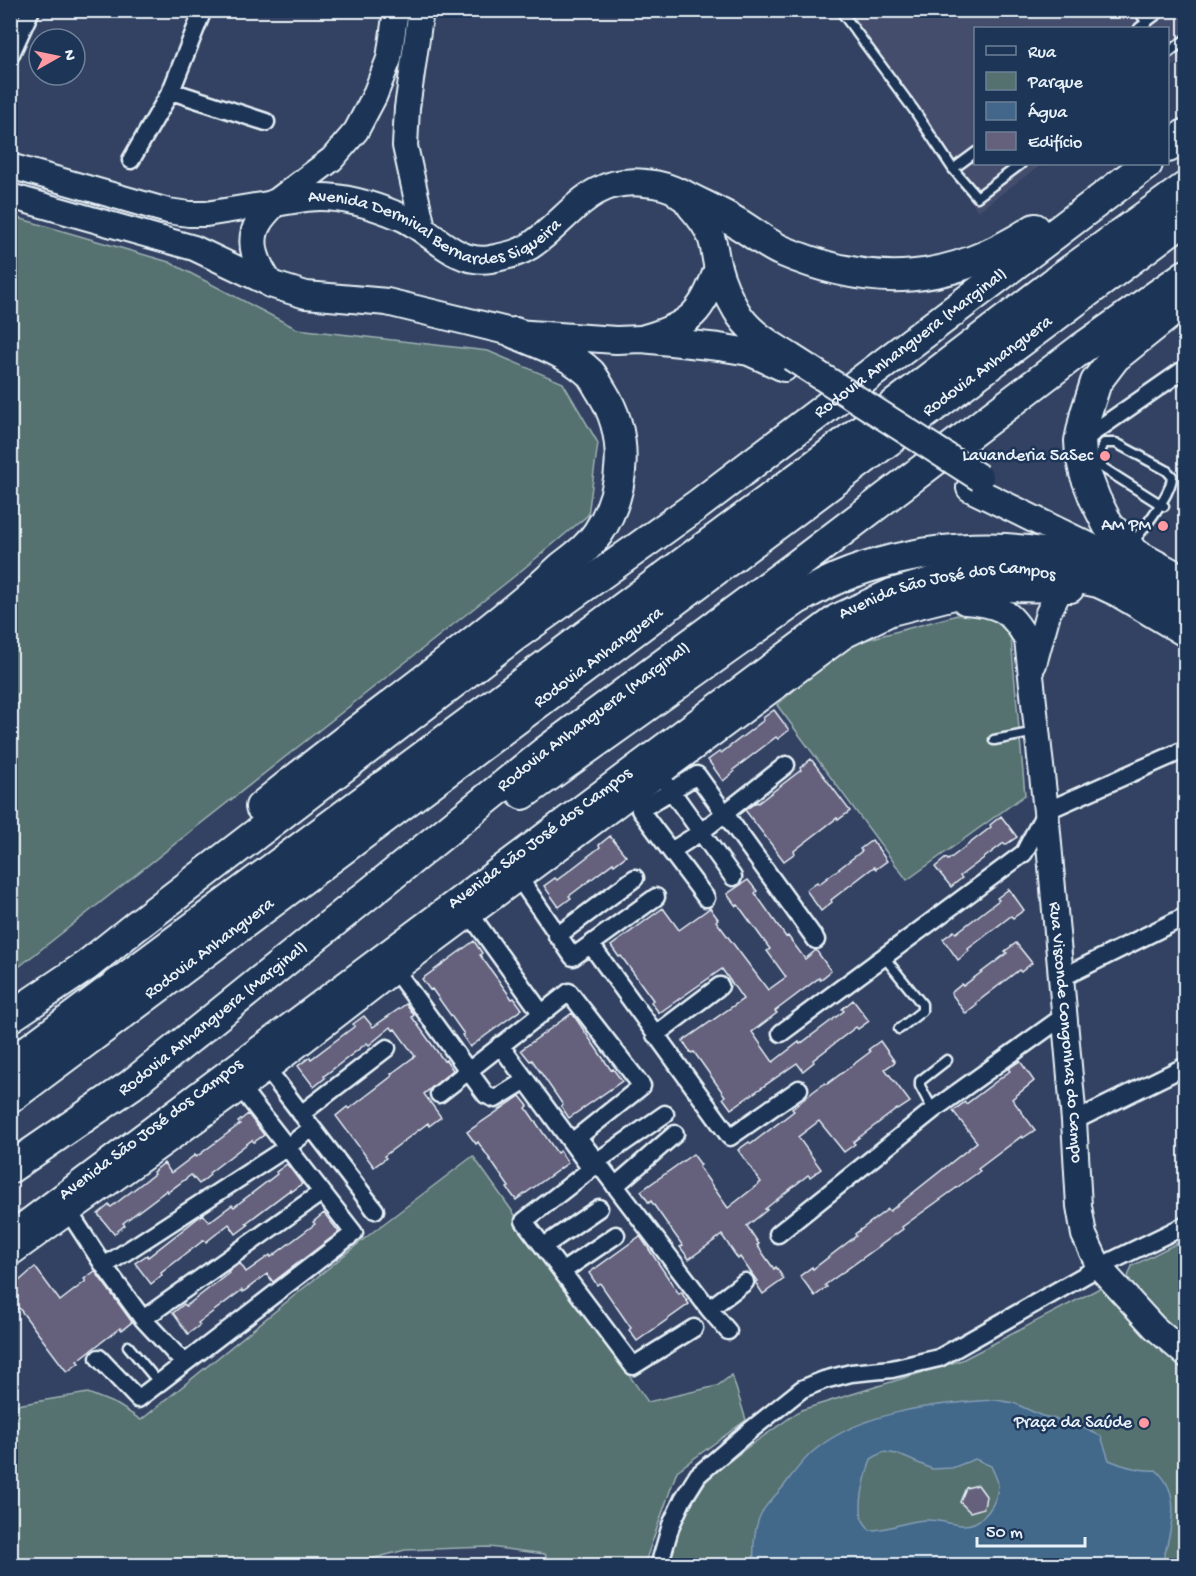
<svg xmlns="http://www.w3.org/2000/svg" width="1196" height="1576" font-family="'Gochi Hand',sans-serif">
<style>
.built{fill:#454e6d}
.green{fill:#54716f;stroke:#9eb1b4;stroke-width:1.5}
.water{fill:#42678a;stroke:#849eb6;stroke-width:1.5;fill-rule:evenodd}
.building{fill:#65617c;stroke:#e8f1f8;stroke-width:1.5}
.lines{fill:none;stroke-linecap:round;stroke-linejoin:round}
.lane-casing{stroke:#e8f1f8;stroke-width:13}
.street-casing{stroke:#e8f1f8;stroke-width:21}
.secondary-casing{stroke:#e8f1f8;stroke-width:28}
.primary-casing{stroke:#e8f1f8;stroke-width:30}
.highway-casing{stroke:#e8f1f8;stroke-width:34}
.lane{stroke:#1d3557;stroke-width:8}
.street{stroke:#1d3557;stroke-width:16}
.secondary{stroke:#1d3557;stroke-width:24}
.primary{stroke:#1d3557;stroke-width:26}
.highway{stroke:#1d3557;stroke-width:30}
.primary-bridge-casing{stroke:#e8f1f8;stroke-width:30;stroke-linecap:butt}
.primary-bridge{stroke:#1d3557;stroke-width:26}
.poi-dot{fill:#ff9aa2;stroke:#1d3557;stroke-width:2}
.labels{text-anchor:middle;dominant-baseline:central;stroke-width:5;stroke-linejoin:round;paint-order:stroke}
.street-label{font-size:18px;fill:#e8f1f8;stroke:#1d3557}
.poi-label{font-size:18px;fill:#e8f1f8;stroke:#1d3557;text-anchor:end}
</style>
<rect width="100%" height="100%" fill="#334262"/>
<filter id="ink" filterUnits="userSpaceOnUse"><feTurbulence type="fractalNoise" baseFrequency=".0167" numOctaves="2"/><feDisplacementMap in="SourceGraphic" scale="12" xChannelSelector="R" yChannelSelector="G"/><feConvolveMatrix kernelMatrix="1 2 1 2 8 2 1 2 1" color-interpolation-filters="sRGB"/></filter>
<g filter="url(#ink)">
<path class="built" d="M835,11H1185V56L1168,70V28H976V164H1042L978,211Z"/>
<path class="green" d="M11,216L169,262L297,329L488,351L563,383L598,443L588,515L511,579L11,973Z
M965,613C993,615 997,615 1011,639L1025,795L907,880L777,705L847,645Z
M473,1156L648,1402L717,1386L732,1375L746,1420L677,1471L644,1565H549L545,1554L489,1547L405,1550L360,1562L358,1566H11V1406L88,1393L118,1405L141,1420L374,1231Z
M1185,1239V1342L1147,1305L1128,1277L1132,1266Z
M1100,1288L1146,1337L1185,1371V1565L668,1566L672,1535L708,1478L748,1447L801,1410L962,1360Z"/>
<path class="water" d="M996,1400L1014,1403L1042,1416L1057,1419L1065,1427L1079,1426L1101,1436L1109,1460C1125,1467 1139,1471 1156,1470C1185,1496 1169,1533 1162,1565H754C753,1548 753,1528 762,1512C767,1503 776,1495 783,1487C793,1474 803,1459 816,1449C864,1411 937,1403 996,1400ZM883,1452L897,1454L932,1469L952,1468L975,1459L991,1466C993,1471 997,1478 998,1484C998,1503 983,1526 962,1525C949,1524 938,1519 925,1520C905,1521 890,1530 870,1530C867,1526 863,1522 862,1518C858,1500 866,1476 871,1459Z"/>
<path class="building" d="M774,710L789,730L778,739L776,737L733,770L734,772L723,781L708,760L719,752L721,753L764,720L763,718Z
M811,759L850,811L838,820L837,818L794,851L795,853L784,861L745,810L757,802L758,803L801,770L800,768Z
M1001,816L1017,837L1005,845L1004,843L960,876L962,878L951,887L935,867L946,858L948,860L991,827L990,825Z
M610,836L626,856L614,865L613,863L569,896L571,898L559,907L544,886L555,878L557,880L600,847L599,845Z
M872,840L887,861L876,869L874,867L831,900L832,902L821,911L806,890L817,882L819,884L862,851L860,849Z
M748,880L757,891L755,893L786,937L788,936L805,959L816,950L831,971L820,980L819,978L775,1011L777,1013L752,1032L773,1062L799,1042L800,1044L844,1011L842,1009L853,1000L869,1021L858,1029L856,1027L813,1060L814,1062L803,1071L797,1063L731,1109L723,1098L725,1096L694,1052L691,1053L683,1041L743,999L722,969L659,1013L651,1002L653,1000L621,956L619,957L611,946L663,908L679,930L710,908L718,919L716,921L768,990L786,977L767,951L770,949L738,905L736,906L727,894Z
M1009,889L1024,910L1013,918L1011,916L968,949L969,951L958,960L943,939L954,931L956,933L999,900L997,898Z
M474,941L482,953L480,955L512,999L514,998L522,1009L470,1047L462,1035L464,1034L432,989L430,990L422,979Z
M1016,943L1032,963L1021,972L1019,970L976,1003L977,1005L966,1014L951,993L962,984L963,986L1007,953L1005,951Z
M406,1004L414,1015L412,1017L444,1061L446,1060L453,1070L424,1094L441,1117L429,1126L428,1123L384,1156L386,1158L374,1167L336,1116L347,1107L349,1109L392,1076L391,1074L415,1056L395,1029L393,1030L391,1027L369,1045L367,1043L324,1076L325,1078L314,1087L298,1066L310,1057L311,1059L355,1026L353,1024L364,1016L373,1027Z
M572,1013L611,1070L613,1069L622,1081L569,1118L561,1106L563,1105L532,1060L530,1061L521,1050Z
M880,1041L895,1062L885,1069L910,1102L898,1110L897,1109L853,1142L855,1144L844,1152L819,1121L798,1137L821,1169L810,1177L808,1175L765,1209L767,1210L747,1226L759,1244L757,1245L774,1269L776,1267L784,1279L763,1294L755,1282L757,1281L740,1257L738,1259L722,1235L689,1259L680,1247L683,1246L651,1201L649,1203L641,1191L693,1154L701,1165L699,1167L728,1208L761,1182L738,1150L749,1142L751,1144L794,1111L792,1109L814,1091L825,1083L827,1084L870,1052L869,1049Z
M1020,1061L1034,1081L1012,1099L1035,1130L1023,1138L1022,1136L978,1169L980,1171L902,1227L903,1229L825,1285L827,1287L815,1296L800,1276L812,1267L813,1269L856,1236L855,1234L888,1209L890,1211L977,1142L953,1111L965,1102L966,1104L1010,1071L1008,1069Z
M520,1096L528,1106L526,1108L557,1153L560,1151L568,1163L516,1200L507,1188L509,1187L478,1142L476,1144L467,1132Z
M248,1114L264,1135L254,1142L252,1140L209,1173L210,1175L199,1184L191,1175L168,1192L167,1190L123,1223L125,1225L114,1234L98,1214L109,1205L111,1207L154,1174L153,1172L164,1163L171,1173L195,1155L196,1157L240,1124L238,1122Z
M287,1164L302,1184L291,1192L290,1190L246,1223L248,1225L236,1234L229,1224L206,1242L204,1240L161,1273L162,1275L151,1284L135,1263L147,1255L148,1257L203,1214L209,1222L232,1205L234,1207L277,1174L276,1172Z
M324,1213L339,1232L273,1282L267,1274L243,1292L242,1290L198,1323L200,1325L188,1334L173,1313L184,1304L186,1306L229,1273L228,1272L240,1263L246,1272L270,1255L271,1257L315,1224L313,1222Z
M640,1236L679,1294L681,1292L689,1304L637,1341L629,1330L631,1328L600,1283L597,1285L589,1273Z
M35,1267L60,1301L86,1281L84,1279L95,1271L132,1322L122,1330L120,1328L77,1361L79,1363L67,1372L19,1308L10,1314V1289Z
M978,1485L986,1496L984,1508L970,1512L960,1502L966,1488Z"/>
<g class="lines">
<defs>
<path id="lane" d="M840,10L914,110L953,169L977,197L1021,164
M1138,10L1147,23
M1139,28L1163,10
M1168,53L1186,39
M953,169L976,152
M1133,543C1144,527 1172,494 1172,476L1166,470L1116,443H1104C1099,452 1099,458 1103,468L1160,504L1164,506
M994,740L1036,732
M884,957L922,1004V1011L899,1029
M933,1110L920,1086V1081L947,1060
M128,1346L159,1383"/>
<path id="street" d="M10,56L31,10
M171,91L266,122
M131,160L171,91L203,10
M1081,441L1186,368
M665,782L733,877
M671,851L701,832L786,765
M519,878L573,957L656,897
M706,898L640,810L697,775L816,940
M470,914L542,1014
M557,936L635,878
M591,945L730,1137L799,1089
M395,970L486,1095L495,1099L526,1080
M1061,978L1186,916
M781,1033L1024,853L1046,811L1186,749
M655,1035L720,986
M500,1045L591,1169L524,1221L633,1366L694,1328
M267,1069L375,1210
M439,1094L569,992L642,1086L578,1137L709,1309L728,1331
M301,1114L387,1048
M1074,1121L1186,1066
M596,1162L665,1114
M615,1186L675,1134
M69,1212L104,1266L143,1319L184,1363
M778,1234L933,1110L1064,1016
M544,1246L599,1208
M104,1266L286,1148L312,1128
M563,1271L616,1235
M709,1309L745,1282
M143,1319L322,1192
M99,1358L138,1399L354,1233L241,1088
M659,1566L671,1525L683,1499L698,1475L747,1433L802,1389L824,1380L851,1373L892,1369L939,1358L1099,1267L1186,1225"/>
<g id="secondary">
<path d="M421,10L407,108L405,146L423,228"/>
<path d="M10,166L168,211L189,214H206L274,203L332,159L356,131L374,97L389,59L396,10"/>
<path d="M10,196L194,248L270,284"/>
<path id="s1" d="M965,602C998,604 1011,610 1027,640L1046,811L1074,1121L1079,1206L1084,1235L1099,1267L1154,1327L1186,1355"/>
<path d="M1034,664L1048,613L1056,598L1060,577"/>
<path id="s2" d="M10,1235L836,617L892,591L934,579L994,569H1024L1098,585L1117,594L1186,635"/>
<path d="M10,1254L267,1069L395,970L844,636L891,613L970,593L1004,589L1071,590"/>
</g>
<g id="primary">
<path d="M645,338C692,324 701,313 718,268"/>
<path id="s3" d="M784,368L749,352L719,347L642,339L616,340L515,333L387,302L306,295L270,284C258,266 246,243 259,222C263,215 270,209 274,203C289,201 305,197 320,197C346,197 375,206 399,216C430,228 454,266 491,259C505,256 518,254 530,246C570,220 587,176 645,183C657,184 669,186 679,193C684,197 688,202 691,207C699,216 707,226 711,237C715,247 715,258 718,268C722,282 729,298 736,310C748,332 771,344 791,357"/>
<path d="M970,488L1105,554L1136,572"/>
<path d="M1120,544L1186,580"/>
</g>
<g id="highway">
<path d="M1168,147L1186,134"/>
<path d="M681,194C699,204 719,212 737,223C752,232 765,243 780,250C873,290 950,285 1035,229"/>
<path d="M1130,549L1108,525L1095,499L1085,473L1081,455L1080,441L1086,413L1096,382L1115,357L1186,300"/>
<path d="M523,794L797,599C810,592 824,584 838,578C910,548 1004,538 1080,562C1116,573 1151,590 1186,605"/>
<path d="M261,807C347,736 439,672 525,600C538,589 550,578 562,567C576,556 588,548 598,533C626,491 629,435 602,392C598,386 595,379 590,373C569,353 541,344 515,333"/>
<path id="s4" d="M10,1017L86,966L136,926L513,637L699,504L1147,164"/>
<path d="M10,1064L830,454L1063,276L1186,187"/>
<path id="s5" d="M10,1098L1186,218"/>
<path id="s6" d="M10,1168L131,1085L545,752L796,566L1081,349L1186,275"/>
</g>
</defs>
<use href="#lane" class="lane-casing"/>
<use href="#street" class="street-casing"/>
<use href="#secondary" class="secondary-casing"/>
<use href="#primary" class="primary-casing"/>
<use href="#highway" class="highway-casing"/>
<use href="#lane" class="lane"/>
<use href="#street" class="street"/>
<use href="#secondary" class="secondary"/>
<use href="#primary" class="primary"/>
<use href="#highway" class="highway"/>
<defs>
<path id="primary-bridge" d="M791,357L980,478"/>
</defs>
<use href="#primary-bridge" class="primary-bridge-casing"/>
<use href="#primary-bridge" class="primary-bridge"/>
</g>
</g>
<g class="poi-dot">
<circle cx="1105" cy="456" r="6"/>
<circle cx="1163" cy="526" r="6"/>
<circle cx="1144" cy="1423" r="6"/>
</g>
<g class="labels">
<g class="street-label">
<text stroke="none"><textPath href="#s3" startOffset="788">Avenida Dermival Bernardes Siqueira</textPath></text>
<text stroke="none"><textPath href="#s4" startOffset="1125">Rodovia Anhanguera (Marginal)</textPath></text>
<text stroke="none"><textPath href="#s5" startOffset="1221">Rodovia Anhanguera</textPath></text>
<text stroke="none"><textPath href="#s2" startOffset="1148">Avenida São José dos Campos</textPath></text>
<text stroke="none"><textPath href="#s5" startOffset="735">Rodovia Anhanguera</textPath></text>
<text stroke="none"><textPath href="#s6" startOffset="738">Rodovia Anhanguera (Marginal)</textPath></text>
<text stroke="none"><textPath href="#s2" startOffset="662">Avenida São José dos Campos</textPath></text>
<text stroke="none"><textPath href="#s5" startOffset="249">Rodovia Anhanguera</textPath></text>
<text stroke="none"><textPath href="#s6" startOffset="252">Rodovia Anhanguera (Marginal)</textPath></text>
<text stroke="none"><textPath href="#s1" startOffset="472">Rua Visconde Congonhas do Campo</textPath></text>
<text stroke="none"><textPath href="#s2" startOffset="176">Avenida São José dos Campos</textPath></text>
</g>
<g class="poi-label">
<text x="1093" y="456">Lavanderia 5aSec</text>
<text x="1151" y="526">AM PM</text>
<text x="1132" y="1423">Praça da Saúde</text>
</g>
</g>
<rect width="1196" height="1576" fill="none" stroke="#1d3557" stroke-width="36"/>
<rect x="18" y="18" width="1160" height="1540" fill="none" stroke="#e8f1f8" stroke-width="2" filter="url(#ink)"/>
<rect x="974" y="27" width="195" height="138" fill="#1d3557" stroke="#6e8097" stroke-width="1.5"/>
<rect x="986" y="46" width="30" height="9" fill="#1d3557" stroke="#6e8097" stroke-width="1.5"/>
<text x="1028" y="57" font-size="18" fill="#e8f1f8">Rua</text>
<rect x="986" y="72" width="30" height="18" fill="#54716f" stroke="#6e8097" stroke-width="1.5"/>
<text x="1028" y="87" font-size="18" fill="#e8f1f8">Parque</text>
<rect x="986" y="102" width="30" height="18" fill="#42678a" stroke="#6e8097" stroke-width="1.5"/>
<text x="1028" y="117" font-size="18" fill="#e8f1f8">Água</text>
<rect x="986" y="132" width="30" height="18" fill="#65617c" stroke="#6e8097" stroke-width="1.5"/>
<text x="1028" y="147" font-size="18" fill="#e8f1f8">Edifício</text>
<g transform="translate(57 57) rotate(81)"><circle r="28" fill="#1d3557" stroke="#6e8097" stroke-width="1.5"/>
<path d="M0-4.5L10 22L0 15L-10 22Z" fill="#ff9aa2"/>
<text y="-9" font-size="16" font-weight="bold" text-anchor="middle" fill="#e8f1f8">N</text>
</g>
<path d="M977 1537v9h108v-9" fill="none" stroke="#e8f1f8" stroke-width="3"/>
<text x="986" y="1537" font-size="18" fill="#e8f1f8" stroke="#1d3557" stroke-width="4.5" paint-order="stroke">50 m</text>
</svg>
